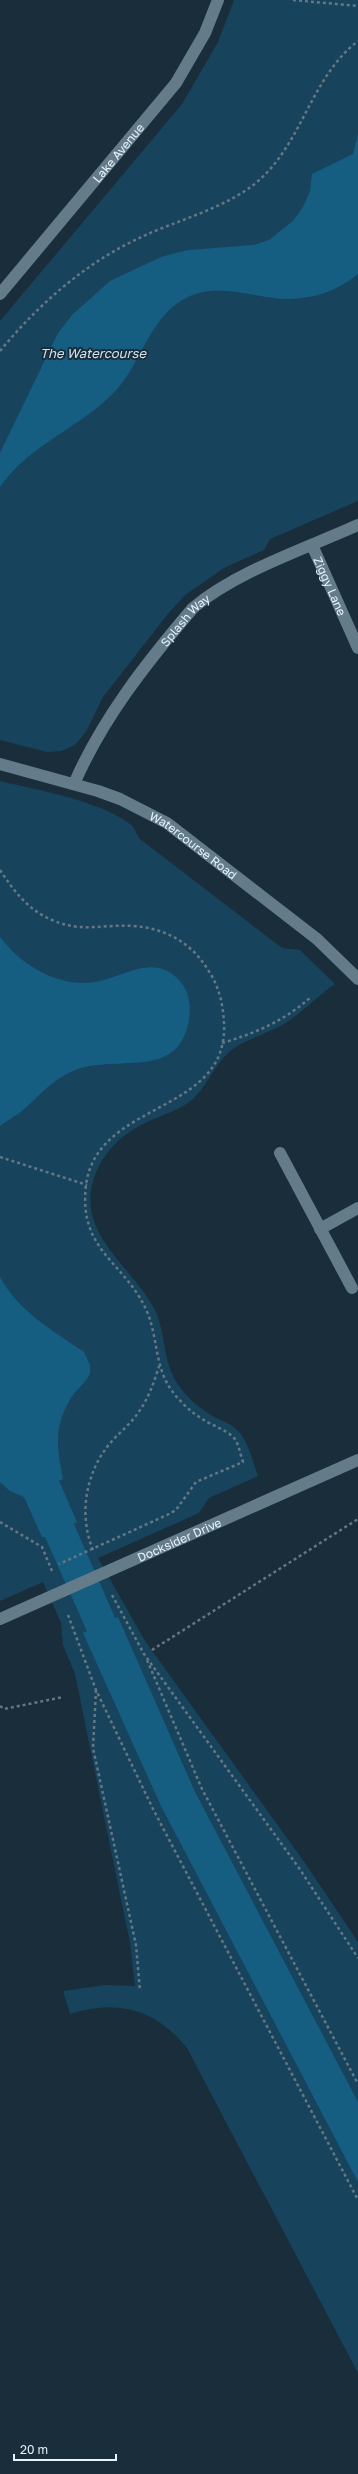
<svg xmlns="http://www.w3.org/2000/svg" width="358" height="2474" font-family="'Golos Text',sans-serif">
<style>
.green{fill:#17445c}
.water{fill:#155e82}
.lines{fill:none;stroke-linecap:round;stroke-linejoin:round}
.path{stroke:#667783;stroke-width:2.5;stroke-dasharray:3 3;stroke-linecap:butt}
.lane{stroke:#647b89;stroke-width:12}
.street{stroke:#647b89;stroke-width:12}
.labels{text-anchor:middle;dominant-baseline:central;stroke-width:4;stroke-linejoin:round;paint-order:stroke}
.street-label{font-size:12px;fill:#e6f3fb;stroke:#192d3a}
.water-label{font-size:13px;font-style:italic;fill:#cde2ef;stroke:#192d3a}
</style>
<rect width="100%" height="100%" fill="#192d3a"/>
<path class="green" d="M234,0H358V501L270,539L264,550L224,568L185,595L167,615L103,697L86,732L75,745L61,751L47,752L0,740V321L182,104L218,42Z
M0,781C37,790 101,801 130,824C135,827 136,834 140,839L282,948L300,950L335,984C316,997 303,1013 282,1025C265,1035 242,1040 228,1053C212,1068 206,1090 188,1103C171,1114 152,1118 136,1128C119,1137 105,1153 97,1170C72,1228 124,1259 151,1303C167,1328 161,1358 177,1383C186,1397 199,1408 214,1417C223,1421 234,1425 240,1433C249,1444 253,1463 258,1476L209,1498L199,1513L98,1558L145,1641L305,1863L358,1942V2373L187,2048C155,2009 118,1999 70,2014L63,1991L105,1985L135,1986L130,1943L75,1674L63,1645L61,1623L43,1582L0,1601Z"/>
<path class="water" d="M358,134V274C333,295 299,303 267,297C241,293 215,285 190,296C151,313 143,359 118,388C84,427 31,442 0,487V453L58,333L73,314L110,281L161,257L188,250L254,245L269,240L293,221L303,207L310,191L312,174L353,154Z
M0,937C22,966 61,990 100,981C128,974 154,955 178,979C189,990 191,1004 189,1019C180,1080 120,1055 78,1069C50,1079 39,1098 18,1114C12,1118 6,1121 0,1126Z
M0,1277C19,1312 52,1330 84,1352L90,1365V1374C85,1383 77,1389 71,1398C53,1427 57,1448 63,1479L59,1481L77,1522L74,1524L115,1618L118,1617L195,1792L358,2102V2182L161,1806L83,1633L87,1631L45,1537H42L24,1497L10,1491L0,1482Z"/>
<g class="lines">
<path class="path" d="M293,0L358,6
M0,351C38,305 83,265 137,239C176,220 223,210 257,182C303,143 310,78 358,41
M0,870C14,891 28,910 52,920C81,933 103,924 133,926C165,928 192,943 208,970C219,986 223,1004 224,1023C229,1115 97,1100 86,1185C78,1253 127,1262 148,1314C158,1340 155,1368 172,1391C181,1403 192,1413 204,1420C213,1426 227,1430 234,1438C239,1444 240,1454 243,1462L196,1482L176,1510L167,1515L59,1564
M222,1043C256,1033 284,1021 311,997
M0,1157L87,1185
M0,1522L42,1547L52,1571
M93,1550C79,1516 85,1476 107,1447C116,1435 129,1426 138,1413C148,1399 154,1383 159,1366
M112,1595L144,1654L299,1868L358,1958
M68,1615L96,1690L153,1809L358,2200
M152,1650L358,1519
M147,1660L202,1789L358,2084
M96,1690L93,1748L136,1945L140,1991
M0,1706L4,1709L63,1697"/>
<g class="lane">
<path id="s1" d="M312,545L358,648"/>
<path d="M280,1153L352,1288"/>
<path d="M320,1229L358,1208"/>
</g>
<g class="street">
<path id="s2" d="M0,294L176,83L205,33L218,0"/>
<path id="s3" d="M0,764L98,791L120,799L167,823L317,939L358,979"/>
<path id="s4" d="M74,784C102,719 147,662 193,608C237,571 305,549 358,525"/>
<path id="s5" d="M0,1619L358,1460"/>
</g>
</g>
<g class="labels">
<g class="street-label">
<text stroke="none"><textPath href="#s2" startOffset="184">Lake Avenue</textPath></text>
<text stroke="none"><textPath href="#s1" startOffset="45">Ziggy Lane</textPath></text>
<text stroke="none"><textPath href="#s4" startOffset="199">Splash Way</textPath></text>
<text stroke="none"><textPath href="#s3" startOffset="212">Watercourse Road</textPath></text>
<text stroke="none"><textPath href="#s5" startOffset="196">Docksider Drive</textPath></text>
</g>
<g class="water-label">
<text x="93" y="353">The Watercourse</text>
</g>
</g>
<path d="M14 2454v6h102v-6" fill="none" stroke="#e6f3fb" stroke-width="2"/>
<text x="20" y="2454" font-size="12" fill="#e6f3fb" stroke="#192d3a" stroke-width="3" paint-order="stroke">20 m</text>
</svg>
